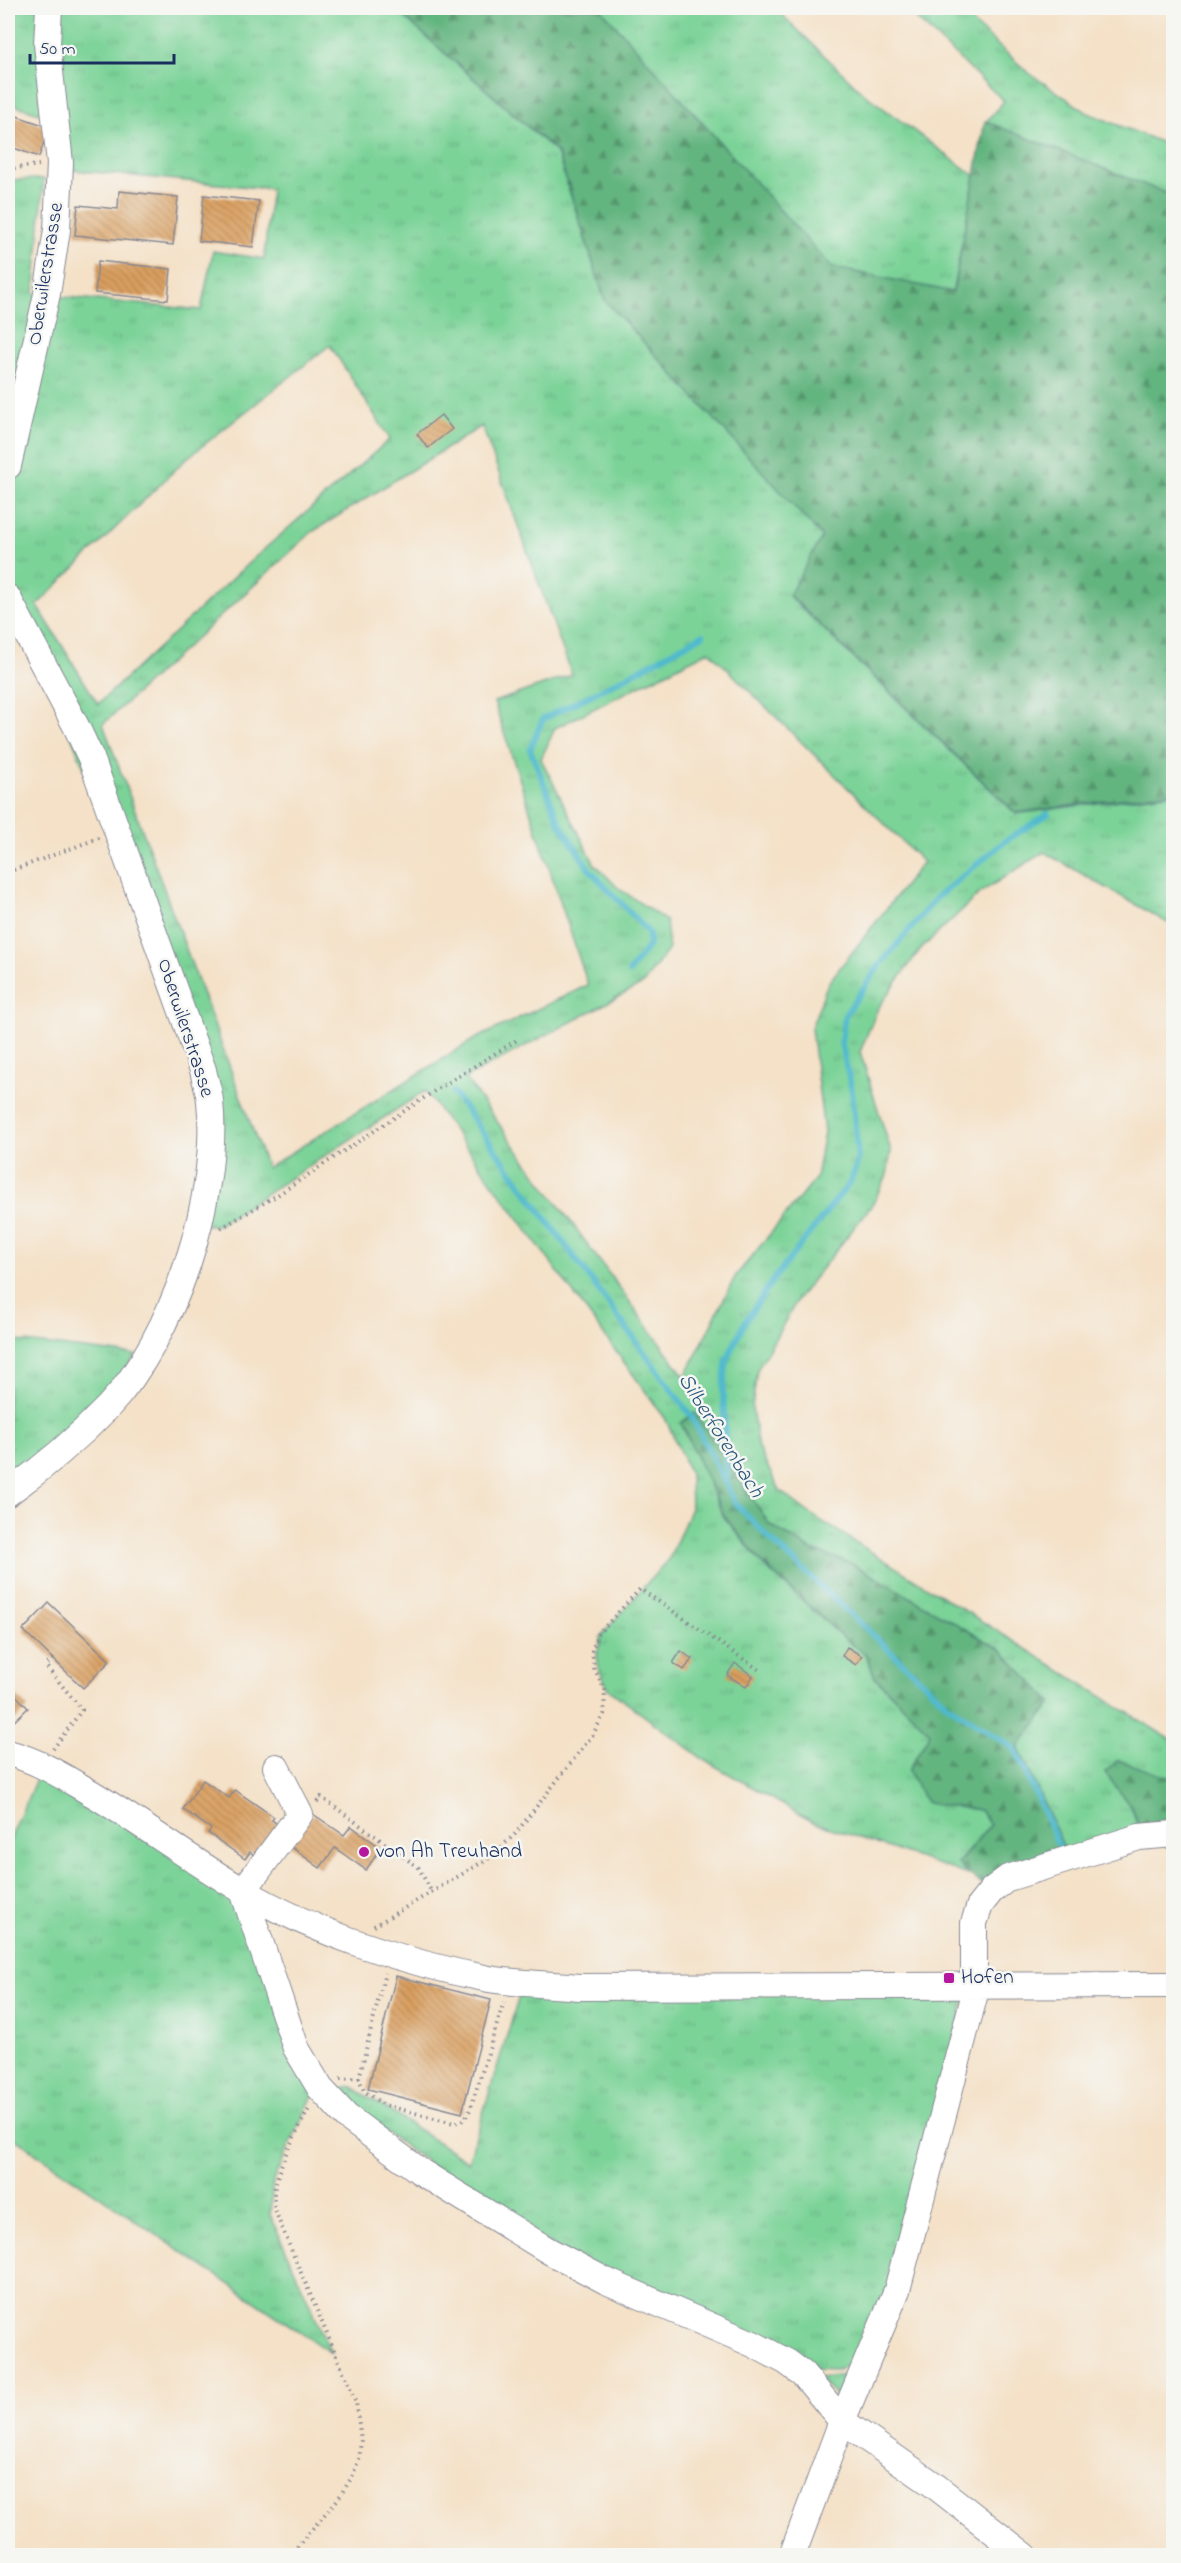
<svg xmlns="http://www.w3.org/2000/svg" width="1181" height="2563" font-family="'Indie Flower',sans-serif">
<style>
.grass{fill:url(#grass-tufts);stroke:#4b817b;stroke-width:1.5;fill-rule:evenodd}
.forest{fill:url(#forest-firs);stroke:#40726f;stroke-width:1.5}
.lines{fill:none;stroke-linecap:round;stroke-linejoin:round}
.stream{stroke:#4fb9cd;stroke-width:6}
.building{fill:url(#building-back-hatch)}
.minor-casing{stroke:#888892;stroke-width:28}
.path{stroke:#888892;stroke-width:4;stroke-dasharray:1.5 4.5;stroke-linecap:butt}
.minor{stroke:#fff;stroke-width:26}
.poi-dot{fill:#b5179e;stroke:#f6f6f2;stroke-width:2}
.labels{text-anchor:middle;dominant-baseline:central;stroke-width:5;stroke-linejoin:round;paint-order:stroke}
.street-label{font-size:21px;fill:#1b2f5e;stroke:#f6f6f2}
.poi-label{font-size:21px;fill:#1b2f5e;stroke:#f6f6f2;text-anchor:start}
.water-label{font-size:22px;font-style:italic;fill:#2b587f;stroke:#f6f6f2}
</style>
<defs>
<pattern id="grass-tufts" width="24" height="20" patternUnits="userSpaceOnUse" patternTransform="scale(1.5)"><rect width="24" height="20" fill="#7bd398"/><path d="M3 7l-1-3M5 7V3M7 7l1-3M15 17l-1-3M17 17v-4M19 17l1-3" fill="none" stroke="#6ab585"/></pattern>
<pattern id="forest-firs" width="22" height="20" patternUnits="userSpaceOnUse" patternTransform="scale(1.5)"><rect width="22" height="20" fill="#64b580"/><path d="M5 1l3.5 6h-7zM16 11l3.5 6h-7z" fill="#52946c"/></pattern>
<pattern id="building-back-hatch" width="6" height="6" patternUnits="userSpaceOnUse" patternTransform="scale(1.5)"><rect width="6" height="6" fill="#da9f5e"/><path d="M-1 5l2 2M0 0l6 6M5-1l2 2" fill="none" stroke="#b08251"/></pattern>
</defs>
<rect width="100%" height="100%" fill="#f6f6f2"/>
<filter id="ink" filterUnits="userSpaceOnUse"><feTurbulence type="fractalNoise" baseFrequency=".0167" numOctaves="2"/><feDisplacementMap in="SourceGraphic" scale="12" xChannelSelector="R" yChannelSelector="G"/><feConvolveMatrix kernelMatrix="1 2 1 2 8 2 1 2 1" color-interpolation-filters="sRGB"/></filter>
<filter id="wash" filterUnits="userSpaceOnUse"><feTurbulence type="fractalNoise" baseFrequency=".008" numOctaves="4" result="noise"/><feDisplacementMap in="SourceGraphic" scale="24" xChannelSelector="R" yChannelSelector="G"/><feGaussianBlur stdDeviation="1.35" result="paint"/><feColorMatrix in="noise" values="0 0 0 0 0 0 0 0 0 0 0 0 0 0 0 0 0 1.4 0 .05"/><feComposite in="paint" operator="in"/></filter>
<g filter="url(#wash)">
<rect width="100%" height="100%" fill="#f4e1c7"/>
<path class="grass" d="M8,8H394L557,153L605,300L823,537L789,596L1016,814L1173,793V926L1044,852L981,892L919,951L878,1008L860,1052L891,1151L887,1175L872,1205L799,1297L757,1370L752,1408L758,1448L780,1491L812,1515L1173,1741V1780L1105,1772L1132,1809L1140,1832L1067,1856L1018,1747L1052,1703L1000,1649L851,1564L810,1550L769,1525L695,1413L681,1423L724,1517L762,1564L846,1640L866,1653L875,1678L931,1733L908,1771L926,1802L980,1810L990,1825L958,1863L968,1875L813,1822L703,1759L608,1689L599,1669L597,1655L601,1636L670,1557L691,1508L690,1474L665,1418L425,1091L218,1225H204L219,1106L8,578V180L44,179L34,294L201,310L213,251L264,259L271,189L72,170L61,120L8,103ZM330,345L390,439L253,559L98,704L37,605L186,459ZM482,426L572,675L494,702L588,985L473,1040L267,1168L103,724L312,532ZM709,651L923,862L828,983L811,1028L824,1132L816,1178L735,1277L685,1377L465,1078L643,984L669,949L666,921L617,887L594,863L541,759L555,728Z
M600,8H775L863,93L975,176L952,294L830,268Z
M905,8H956L1029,73L1088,113L1173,147V196L985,123L1004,101Z
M8,1340L136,1355L103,1401L8,1482Z
M39,1772L237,1894L315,2091L273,2181L270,2214L331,2353L8,2134V1844Z
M521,1990L966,1994L890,2286L861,2360L837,2370L808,2369L606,2276L498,2214L331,2092L351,2086L468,2162Z
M845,2375L849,2377L842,2394L836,2396L817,2378Z"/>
<path class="forest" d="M394,8H600L831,267L953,292L985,121L1173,196V792L1016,813L789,595L822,537L605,300L558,153Z
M695,1413L769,1524L811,1550L851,1563L1000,1649L1052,1703L1018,1746L1065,1850L981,1884L958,1864L990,1825L980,1810L927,1803L908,1771L930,1733L876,1678L865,1654L846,1640L762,1563L725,1517L681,1423Z
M1118,1760L1173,1779V1821L1139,1825L1132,1808L1105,1772Z"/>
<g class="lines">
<path class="stream" d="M629,972L649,945V933L589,869L560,824L530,749L543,719L624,678L703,635
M453,1092L691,1416L736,1504L770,1539L948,1705L1015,1749L1058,1844
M727,1484L723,1390L727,1359L745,1322L773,1280L851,1181L858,1160L852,1091L841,1042L845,1015L879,966L937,897L1004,842L1048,814"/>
</g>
<g id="blocks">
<path class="building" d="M8,113L49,127L39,157L8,146Z
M119,191L178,197L173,245L75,235L78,205L118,209Z
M204,195L259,201L253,247L199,241Z
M98,261L171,269L168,300L95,293Z
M441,415L452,429L428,448L417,434Z
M49,1603L110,1661L83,1688L23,1630Z
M847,1647L862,1656L856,1665L842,1656Z
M681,1651L692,1659L684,1670L673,1663Z
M735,1663L753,1676L746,1687L727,1675Z
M8,1687L28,1708L9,1726L8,1724Z
M203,1780L229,1798L235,1790L274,1817L272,1820L281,1827L259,1859L250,1852L245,1859L208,1833L211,1829L183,1809Z
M313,1814L344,1835L351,1826L381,1848L366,1870L335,1848L320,1868L290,1846Z
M396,1976L491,2000L462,2113L368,2089Z"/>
</g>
</g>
<g filter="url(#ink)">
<use href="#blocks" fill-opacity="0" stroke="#888892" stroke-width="1.5"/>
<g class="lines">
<defs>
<path id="minor" d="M8,466L47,294L57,230L60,163L47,44L49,8
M8,598L76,726L91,758L203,1070C205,1080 209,1091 210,1101C220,1197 174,1337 108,1407C78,1438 43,1468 8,1493
M8,1753C40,1761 65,1778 93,1794C144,1825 191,1860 242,1890C315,1933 406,1963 489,1979C519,1984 550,1984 580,1987L1174,1985
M243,1891L296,2048L320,2088L347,2117L421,2172L549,2251L606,2281L753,2344L787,2362L803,2374L842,2421L934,2485L1025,2556
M243,1891L300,1814L276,1767
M792,2556L842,2421L897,2290L974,1997V1923L980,1905L992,1890L1008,1878L1139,1837L1174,1834"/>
</defs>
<use href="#minor" class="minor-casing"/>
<path class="path" d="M8,169L39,165
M8,872L99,838
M221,1228L276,1196L439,1088L517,1040
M53,1659L46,1666L82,1710L53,1749
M317,1802L321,1797L419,1868L432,1893
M374,1926L491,1857L515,1834L592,1736L604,1714L605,1690L594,1668L592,1650L598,1634L640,1589L761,1671
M359,2078L385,1973
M340,2079L359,2078L364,2091L384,2105L454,2123L464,2120L470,2110L504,2002
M289,2556L338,2499L352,2477L359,2459L361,2440L356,2402L279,2221C277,2215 275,2209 274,2203C271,2176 297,2131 310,2107"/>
<use href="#minor" class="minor"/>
</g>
</g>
<g class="poi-dot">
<circle cx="364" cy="1852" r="6"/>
<rect x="943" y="1972" width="12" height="12" rx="3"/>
</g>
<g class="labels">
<g class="street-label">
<text transform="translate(46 274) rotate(-81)">Oberwilerstrasse</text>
<text transform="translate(185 1028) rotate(72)">Oberwilerstrasse</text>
</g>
<g class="poi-label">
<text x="376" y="1852">von Ah Treuhand</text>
<text x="961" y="1978">Hofen</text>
</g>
<g class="water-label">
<text transform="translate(720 1436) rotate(58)">Silberforenbach</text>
</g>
</g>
<rect width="1181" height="2563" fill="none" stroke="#f6f6f2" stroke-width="30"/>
<path d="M30 54v9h144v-9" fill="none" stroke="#1b2f5e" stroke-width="3"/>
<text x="39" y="54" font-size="18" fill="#1b2f5e" stroke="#f6f6f2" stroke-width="4.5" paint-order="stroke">50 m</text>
</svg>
